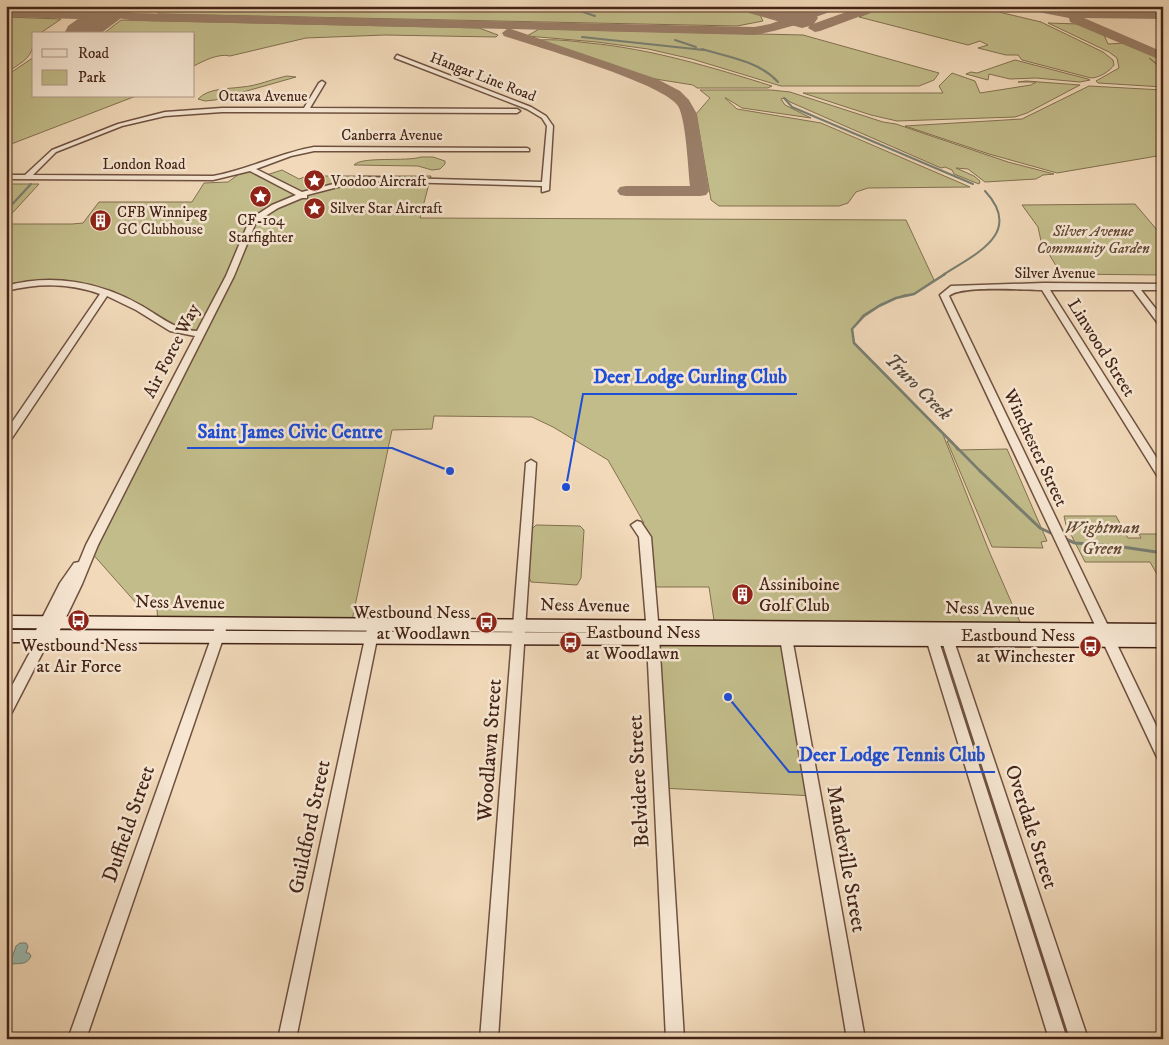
<svg xmlns="http://www.w3.org/2000/svg" width="1169" height="1045" font-family="'IM FELL DW Pica',serif">
<style>
.green{fill:#c2bc8a;stroke:#837050}
.water{fill:#9bbaaf;stroke:#787e72}
.lines{fill:none;stroke-linecap:round;stroke-linejoin:round}
.stream-far2{stroke:#787e72;stroke-width:2}
.stream-far1{stroke:#787e72;stroke-width:2.5}
.stream{stroke:#787e72;stroke-width:3}
.taxiway{fill:#9a7e68;fill-rule:evenodd}
.runway{fill:#9a7e68;fill-rule:evenodd}
.street-casing{stroke:#6f5140;stroke-width:3}
.secondary-casing{stroke:#442417;stroke-width:3}
.street{fill:#f6e6d2;fill-rule:evenodd}
.secondary{fill:#f6e6d2;fill-rule:evenodd}
.labels{text-anchor:middle;dominant-baseline:central;stroke-width:5;stroke-linejoin:round;paint-order:stroke}
.far-street-label{font-size:15px;fill:#442417;stroke:#f6e6d2}
.far-poi-label{font-size:15px;fill:#442417;stroke:#f6e6d2;text-anchor:start}
.far-park-label{font-size:15px;font-style:italic;fill:#644a34;stroke:#f6e6d2}
.street-label{font-size:18px;fill:#442417;stroke:#f6e6d2}
.park-label{font-size:18px;font-style:italic;fill:#644a34;stroke:#f6e6d2}
.poi-label{font-size:18px;fill:#442417;stroke:#f6e6d2;text-anchor:start}
.water-label{font-size:19px;font-style:italic;fill:#5a4a3d;stroke:#f6e6d2}
.near-street-label{font-size:21px;fill:#442417;stroke:#f6e6d2}
.leader{fill:none;stroke:#1d4ed8;stroke-width:2}
.callout-dot{fill:#1d4ed8;stroke:#f6e6d2;stroke-width:2}
.callout-label{font-size:19px;text-anchor:middle;font-weight:bold;fill:#1d4ed8;stroke:#f6e6d2;stroke-width:5;stroke-linejoin:round;paint-order:stroke}
</style>
<rect width="100%" height="100%" fill="#f1d9b9"/>
<filter id="stains"><feTurbulence type="fractalNoise" baseFrequency=".004" numOctaves="4"/><feColorMatrix values="0 0 0 0 .2 0 0 0 0 .09 0 0 0 0 .02 0 0 0 .5 -.17"/></filter>
<radialGradient id="worn" r=".72"><stop offset=".6" stop-color="#630" stop-opacity="0"/><stop offset="1" stop-color="#630" stop-opacity=".3"/></radialGradient>
<path class="green" d="M6,6H95L72,12L6,9Z
M147,6H728L760,15L763,21L737,26L160,14Z
M887,6H994L999,12L1041,22L1103,52L1113,60L1114,65C1110,71 1099,78 1091,78L1022,60L1018,55H1006L978,48L988,45L980,41L968,45L859,17Z
M6,17L61,19L39,34H34C34,58 25,60 6,73Z
M121,20L479,28L498,35L496,37L385,35L306,38L230,56C219,53 203,61 194,66V34H103Z
M1048,23L1079,24L1104,35L1108,44L1126,43L1163,59V68L1149,58L1163,70V87L1098,83L1096,81L1119,68L1117,58L1109,52Z
M539,29L803,35L939,73L934,80L919,86H781L692,59L648,49L597,42L527,36Z
M539,40C555,39 573,41 589,43C652,49 711,67 772,86L768,88H697L693,85L649,78Z
M34,57V96H136L6,146V76Z
M1015,60L1088,79L1090,80L1080,82L1036,78L1010,79L989,74L988,80L966,74L971,72L977,73Z
M952,73L975,81L980,93L1031,85L1036,82H1018L1026,81L1080,85L1027,113L1015,117L897,121L871,115L803,93H943L939,86Z
M287,76L296,77L215,100L205,101L198,99C208,88 228,89 242,87C257,86 272,79 287,76Z
M1089,86L1163,90V155L1057,173L989,154L905,126L1022,119Z
M700,90H771L790,92L883,122L896,124L1008,162L1054,174L1043,175L1036,179L985,182L968,169L956,168L974,176L980,181L979,184L954,174L952,170L945,167L941,168L790,102L785,98L781,99L785,105L811,118L742,108L726,98H725L737,109L821,123L970,187L868,188L856,192L848,203L839,206H719L711,200L696,114L710,98Z
M421,157H433L445,161V164L440,169L432,170L418,166L354,165C362,156 406,162 421,157Z
M282,170L299,179L307,176H431L420,218L906,220L934,280L914,294L904,295L881,304L863,315L852,329L854,343L942,432L989,551L1023,629L715,627L709,587H648L645,537L637,525L644,523L608,460L553,427L532,417L434,416L432,429L392,430L351,625L158,623L157,609L137,604L90,551L201,334L174,331L140,309L93,289L47,283H6V224H72L83,223L99,202H192L204,183L228,182L239,174L249,171L260,177Z
M6,184H39L6,220Z
M1135,204L1163,237V275L1061,274L1041,241L1038,227L1022,205Z
M947,441H952L957,450L1007,449L1047,541L1041,542L1043,548L992,547Z
M1064,516H1116L1128,538H1141L1139,534H1163V585L1150,562H1085L1066,525Z
M536,525L580,526L584,530L581,578L577,585L531,582L527,572L531,530Z
M653,639L786,640L814,796L661,788Z"/>
<path class="water" d="M20,943H26L28,946L26,953H29L31,956C27,965 21,963 12,964L11,961L16,946Z"/>
<g class="lines">
<path class="stream-far2" d="M565,6L595,16
M582,37L704,50
M675,40L696,47
M702,49C728,57 759,61 778,82
M784,98L792,107L973,184
M6,211L31,184
M943,275C973,255 1025,234 985,191"/>
<path class="stream-far1" d="M945,274L914,294L896,298L879,306L864,316L852,329L854,343L981,472"/>
<path class="stream" d="M980,471L1040,528L1055,535
M1063,538L1075,543L1116,546L1163,553"/>
<path class="taxiway" d="M105,6H124L122,11L135,13L754,27L770,24L790,17L757,9L755,6H777L803,13L821,6H840L838,9L813,18L812,21C793,25 774,32 754,35L511,29L657,79L680,91L689,100L697,114L709,191L706,195L700,196H626L620,195L617,191L620,187L626,186H690C688,168 686,119 678,106C663,83 536,47 504,36L502,33L507,29L135,21L113,17L111,13L77,19L6,17V9L77,12Z
M863,6H882L880,9L820,31L815,32L808,28L810,25Z
M1022,6H1047L1066,10L1163,11V19L1084,18L1163,52V61L1070,22L1069,18L1028,10Z"/>
<path class="runway" d="M96,6H132L128,13L100,34H64L68,26Z
M745,6H795L813,11L818,18L813,25L802,28L749,13Z"/>
<defs>
<path id="street" d="M397,55L531,107L546,116L553,126L549,190L542,192V186L361,181L307,195V198H302L278,208L256,222L234,276L98,545L82,584L57,636L55,639L47,644L11,714L6,715V697L36,641L33,636L60,583L74,563L79,562L86,545L195,336L170,331L136,310L107,296L10,441L6,442V431L100,294C68,283 39,283 6,291V286C52,273 101,282 142,306C161,317 175,330 197,331L226,276L250,219L272,205L296,195L250,171L213,180L6,179V175H25L52,150L118,124L165,112L222,108H304L319,83L322,81L325,83L310,108L517,109L520,111L517,113L222,112L165,116L122,126L56,152L33,175L213,176C248,170 279,153 314,147L527,148L529,149V151H314L291,156L256,169L302,192L361,177L542,182L547,126L542,118L527,109L395,58Z
M1044,283L1163,284V290H1141L1163,318V327L1160,326L1133,290H1050L1163,468V480L1158,477L1042,290C1023,290 961,285 949,296L1163,740V761L1158,759L1156,755L940,295L951,286Z
M531,460L536,463L498,1039H480L526,463Z
M637,521L641,522L651,537L658,621L684,1039H666L646,621L639,537L631,525Z
M373,624L377,626L379,629L296,1039H278L367,629L369,626Z
M220,625L224,627L226,630L86,1039H68L214,630L216,627Z
M785,627L789,629L791,632L865,1039H847L779,632L781,629Z
M930,627L934,629L936,632L1067,1039H1049L924,632L926,629Z
M945,627L949,629L951,632L1088,1039H1070L939,632L941,629Z"/>
<path id="secondary" d="M6,616L1163,624V647L6,642V630L683,633L6,628Z"/>
</defs>
<use href="#street" class="street-casing"/>
<use href="#secondary" class="secondary-casing"/>
<use href="#street" class="street"/>
<use href="#secondary" class="secondary"/>
</g>
<defs>
<symbol id="sight-disc" viewBox="-11 -11 22 22"><circle r="9.5" fill="#8f2418" stroke="#f6e6d2"/><path d="M0-6L1.8-2.2L6-1.7L2.9 1.2L3.7 5.4L0 3.3L-3.7 5.4L-2.9 1.2L-6-1.7L-1.8-2.2Z" fill="#fff"/></symbol>
<symbol id="building-disc" viewBox="-11 -11 22 22"><circle r="9.5" fill="#8f2418" stroke="#f6e6d2"/><path d="M-4-6H4V6H1V3H-1V6H-4ZM-2.5-4.3h1.7v1.8h-1.7ZM.8-4.3h1.7v1.8H.8ZM-2.5-1h1.7V.8h-1.7ZM.8-1h1.7V.8H.8Z" fill="#fff"/></symbol>
<symbol id="bus-disc" viewBox="-11 -11 22 22"><circle r="9.5" fill="#8f2418" stroke="#f6e6d2"/><path d="M-5-6H5V4H4V6H2V4H-2V6H-4V4H-5ZM-3.5-4V0h7V-4ZM-3.5 1.2v1.5H-2V1.2ZM2 1.2v1.5H3.5V1.2Z" fill="#fff"/></symbol>
</defs>
<g fill-rule="evenodd">
<use href="#sight-disc" x="302" y="168" width="25" height="25"/>
<use href="#sight-disc" x="248" y="184" width="25" height="25"/>
<use href="#sight-disc" x="302" y="196" width="25" height="25"/>
<use href="#building-disc" x="88" y="208" width="25" height="25"/>
<use href="#building-disc" x="730" y="582" width="25" height="25"/>
<use href="#bus-disc" x="66" y="608" width="25" height="25"/>
<use href="#bus-disc" x="474" y="610" width="25" height="25"/>
<use href="#bus-disc" x="558" y="630" width="25" height="25"/>
<use href="#bus-disc" x="1078" y="634" width="25" height="25"/>
</g>
<g class="labels">
<g class="far-street-label">
<text transform="translate(483 77) rotate(21)">Hangar Line Road</text>
<text x="263" y="96">Ottawa Avenue</text>
<text x="392" y="135">Canberra Avenue</text>
<text x="144" y="164">London Road</text>
<text x="1055" y="273">Silver Avenue</text>
</g>
<g class="far-poi-label">
<text x="331" y="181">Voodoo Aircraft</text>
<text x="330" y="208">Silver Star Aircraft</text>
<text x="117" y="212">CFB Winnipeg<tspan x="117" dy="17">GC Clubhouse</tspan></text>
<text x="261" y="220" text-anchor="middle">CF-104<tspan x="261" dy="17">Starfighter</tspan></text>
</g>
<g class="far-park-label">
<text x="1093" y="231">Silver Avenue<tspan x="1093" dy="17">Community Garden</tspan></text>
</g>
<g class="street-label">
<text transform="translate(1101 348) rotate(58)">Linwood Street</text>
<text transform="translate(172 351) rotate(-63)">Air Force Way</text>
<text transform="translate(1035 448) rotate(65)">Winchester Street</text>
<text transform="translate(180 603) rotate(1)">Ness Avenue</text>
<text transform="translate(585 606) rotate(1)">Ness Avenue</text>
<text transform="translate(990 609) rotate(1)">Ness Avenue</text>
</g>
<g class="park-label">
<text x="1102" y="528">Wightman<tspan x="1102" dy="21">Green</tspan></text>
</g>
<g class="poi-label">
<text x="759" y="585">Assiniboine<tspan x="759" dy="21">Golf Club</tspan></text>
<text x="470" y="613" text-anchor="end">Westbound Ness<tspan x="470" dy="21">at Woodlawn</tspan></text>
<text x="586" y="633">Eastbound Ness<tspan x="586" dy="21">at Woodlawn</tspan></text>
<text x="1075" y="636" text-anchor="end">Eastbound Ness<tspan x="1075" dy="21">at Winchester</tspan></text>
<text x="79" y="646" text-anchor="middle">Westbound Ness<tspan x="79" dy="21">at Air Force</tspan></text>
</g>
<g class="water-label">
<text transform="translate(918 387) rotate(45)">Truro Creek</text>
</g>
<g class="near-street-label">
<text transform="translate(490 750) rotate(-86)">Woodlawn Street</text>
<text transform="translate(639 781) rotate(-93)">Belvidere Street</text>
<text transform="translate(129 824) rotate(-71)">Duffield Street</text>
<text transform="translate(310 827) rotate(-78)">Guildford Street</text>
<text transform="translate(1031 827) rotate(72)">Overdale Street</text>
<text transform="translate(846 859) rotate(80)">Mandeville Street</text>
</g>
</g>
<path class="leader" d="M566 487L583 394H797M450 471L392 448H187M728 697L789 772H995"/>
<g class="callout-dot">
<circle cx="566" cy="487" r="5"/>
<circle cx="450" cy="471" r="5"/>
<circle cx="728" cy="697" r="5"/>
</g>
<g class="callout-label">
<text x="690" y="383">Deer Lodge Curling Club</text>
<text x="290" y="438">Saint James Civic Centre</text>
<text x="892" y="761">Deer Lodge Tennis Club</text>
</g>
<rect width="1169" height="1045" fill="none" stroke="#f1d9b9" stroke-width="25"/>
<rect x="8" y="8" width="1154" height="1030" fill="none" stroke="#442417" stroke-width="2.5"/>
<rect x="12" y="12" width="1144" height="1020" fill="none" stroke="#442417"/>
<rect x="32" y="32" width="162" height="65" fill="#f6e6d2" stroke="#af9887"/>
<rect x="42" y="49" width="25" height="8" fill="#f6e6d2" stroke="#af9887"/>
<text x="78" y="58" font-size="15" fill="#442417">Road</text>
<rect x="42" y="70" width="25" height="15" fill="#c2bc8a" stroke="#af9887"/>
<text x="78" y="82" font-size="15" fill="#442417">Park</text>
<rect width="100%" height="100%" filter="url(#stains)"/>
<rect width="100%" height="100%" fill="url(#worn)"/>
</svg>
